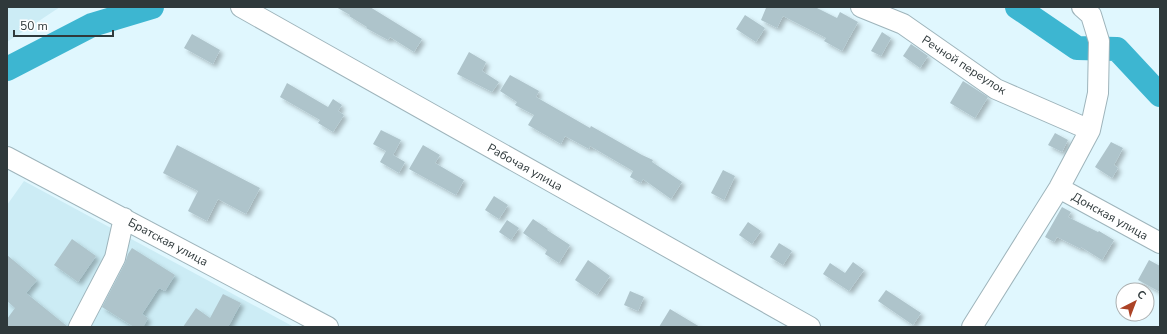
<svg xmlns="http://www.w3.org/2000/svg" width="1167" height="334" font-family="'Nunito Sans',sans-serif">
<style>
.built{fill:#ccecf5}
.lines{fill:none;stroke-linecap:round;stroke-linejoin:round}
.river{stroke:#3db6d1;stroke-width:24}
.building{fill:#aec4cb;filter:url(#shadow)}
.minor-casing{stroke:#9eb4bb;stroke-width:22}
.minor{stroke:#fff;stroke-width:20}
.labels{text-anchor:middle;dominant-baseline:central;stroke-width:3;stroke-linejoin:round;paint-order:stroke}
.street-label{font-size:12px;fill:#2f393b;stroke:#fff}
</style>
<defs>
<filter id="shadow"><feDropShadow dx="3.5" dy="3.5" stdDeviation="2" flood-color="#0004"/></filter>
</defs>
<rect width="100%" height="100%" fill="#e0f7fe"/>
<path class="built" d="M7,7H60L7,42Z
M24,181L294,327H7V205Z"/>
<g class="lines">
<path class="river" d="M1017,7L1077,48L1117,49L1160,95
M7,69L92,25L152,7"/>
</g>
<path class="building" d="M336,7H370L422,39L414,52L390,37L388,40L366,28L367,27L349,16L350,15Z
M764,7H815L837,18L840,12L858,22L842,51L824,41L826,38L783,16L777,28L761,20L766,8Z
M745,15L765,28L756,42L736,29Z
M882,32L891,38L881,56L871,51Z
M192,34L220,50L213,64L184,48Z
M911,44L928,56L920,68L903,56Z
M469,52L486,62L482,71L499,82L492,92L457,74Z
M510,75L539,91L536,97L590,128L591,126L642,155L653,160L652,162L682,182L671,199L643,179L641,183L630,177L633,171L590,146L589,149L565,136L561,144L528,125L534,115L515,105L517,102L500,91Z
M963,81L988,97L975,118L950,103Z
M287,83L328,107L333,99L342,105L338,111L344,115L333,132L318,123L320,120L280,97Z
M381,130L401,140L393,155L405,162L399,173L380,162L386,151L373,144Z
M1055,133L1068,140L1062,152L1048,145Z
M1111,142L1123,148L1114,165L1118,168L1112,178L1095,167Z
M177,145L260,188L246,214L218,199L207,221L188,211L198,191L163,173Z
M423,145L440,155L435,163L464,180L456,195L409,169Z
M723,170L735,176L724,200L711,193Z
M494,196L508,205L499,219L485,210Z
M1062,207L1071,212L1068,217L1098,232L1099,231L1114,240L1102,260L1081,247V249L1057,237L1054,242L1045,237Z
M533,219L548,229L547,230L570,245L559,263L545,254L547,250L523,233Z
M507,220L519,228L511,240L499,232Z
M748,222L761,231L752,244L739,235Z
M72,239L96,256L78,282L54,265Z
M779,243L792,251L783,265L770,257Z
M132,248L175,275L165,291L159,288L142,314L148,318L143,327H134L102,307L125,263L128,254Z
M7,255L37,280L26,293L68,327H7V319L15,308L7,301Z
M588,260L610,276L597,295L575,280Z
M1149,260L1160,266V292L1138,280Z
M853,262L864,270L849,291L823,274L830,263L845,273Z
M886,290L921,313L913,325L878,301Z
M630,291L644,297L638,311L624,305Z
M223,294L241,303L228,327H183L196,308L210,318Z
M670,309L700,327H659Z"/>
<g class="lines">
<defs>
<path id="minor" d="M241,7L810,327
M861,7L903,24L996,89L1090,130
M7,157L328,327
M1059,188L1160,243
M79,327L115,258L124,218
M972,327L1059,188L1090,130L1098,93L1099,41L1091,15L1082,7"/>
</defs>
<use href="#minor" class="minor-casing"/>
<use href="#minor" class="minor"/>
</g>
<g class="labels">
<g class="street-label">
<text transform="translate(964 65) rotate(33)">Речной переулок</text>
<text transform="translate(525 167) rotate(29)">Рабочая улица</text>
<text transform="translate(1110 216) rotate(29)">Донская улица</text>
<text transform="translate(168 242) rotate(28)">Братская улица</text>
</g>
</g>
<rect width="1167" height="334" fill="none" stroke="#2f393b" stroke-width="16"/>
<g transform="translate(1135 302) rotate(42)"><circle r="19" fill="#ffffff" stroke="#acb0b1"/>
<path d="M0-3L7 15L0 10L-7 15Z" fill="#ac4326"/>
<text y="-6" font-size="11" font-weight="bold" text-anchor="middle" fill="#2f393b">С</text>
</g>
<path d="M14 30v6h99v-6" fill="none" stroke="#2f393b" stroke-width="2"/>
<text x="20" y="30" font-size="12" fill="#2f393b" stroke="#ffffff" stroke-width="3" paint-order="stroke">50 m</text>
</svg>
